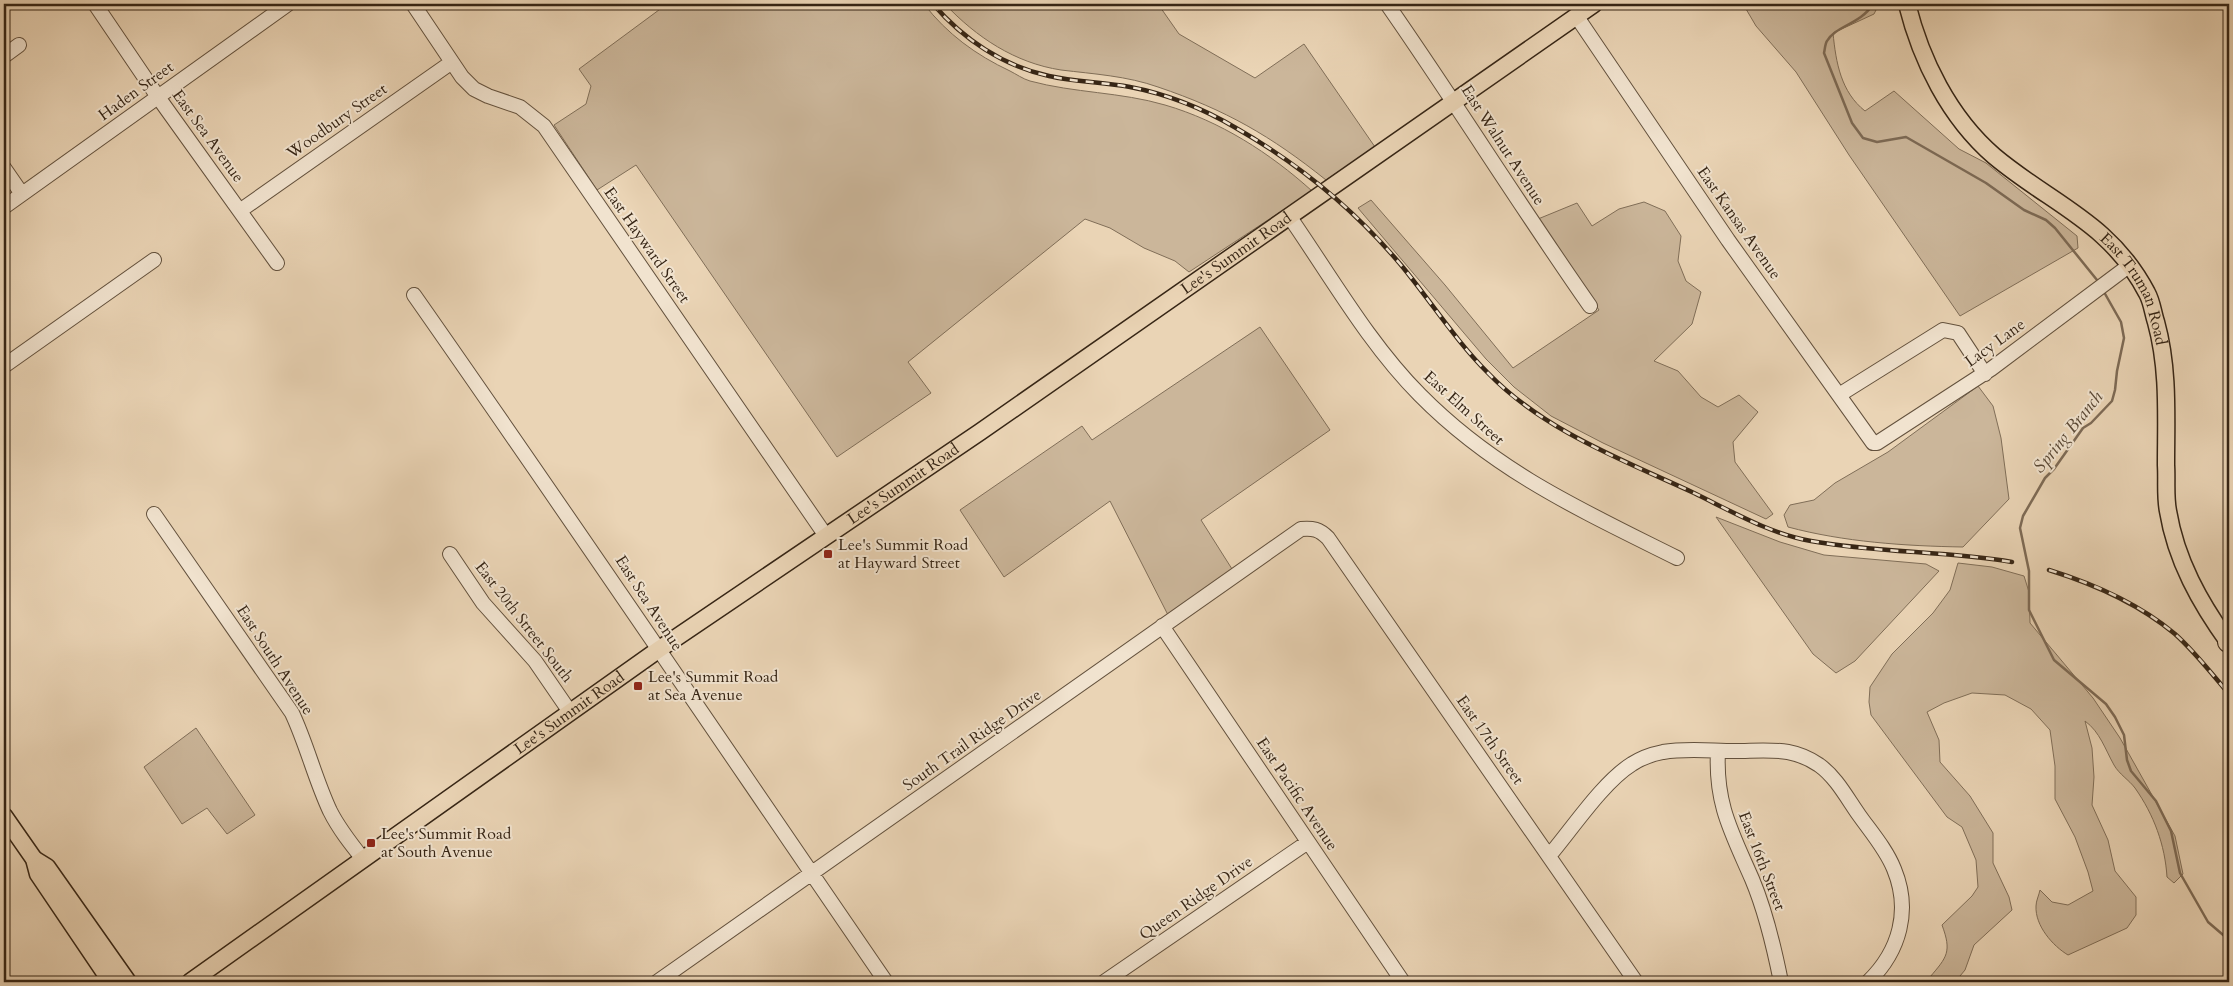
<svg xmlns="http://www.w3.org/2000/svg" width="2233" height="986" font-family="Cardo,serif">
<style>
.green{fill:#cbb69a;stroke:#806e58}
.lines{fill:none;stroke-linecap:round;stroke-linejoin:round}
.stream{stroke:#7d6a55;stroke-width:2.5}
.minor-casing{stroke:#63513d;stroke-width:16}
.major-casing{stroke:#362515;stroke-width:19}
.highway-casing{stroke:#362515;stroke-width:22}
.minor{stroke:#f1e3cf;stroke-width:14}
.major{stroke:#ead4b5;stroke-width:16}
.highway{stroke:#ead4b5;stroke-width:20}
.rail-casing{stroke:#362515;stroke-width:4.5}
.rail{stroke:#f1e3cf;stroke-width:2.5;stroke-dasharray:8;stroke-linecap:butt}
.poi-dot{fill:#8f2418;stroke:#f1e3cf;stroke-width:2}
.labels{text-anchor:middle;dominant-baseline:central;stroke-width:4;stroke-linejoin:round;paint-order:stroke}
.street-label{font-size:16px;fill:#362515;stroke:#f1e3cf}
.poi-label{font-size:16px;fill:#362515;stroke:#f1e3cf;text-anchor:start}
.water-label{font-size:18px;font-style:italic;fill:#5a4835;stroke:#f1e3cf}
</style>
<rect width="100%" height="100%" fill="#ead4b5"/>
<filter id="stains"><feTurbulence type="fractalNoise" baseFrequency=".004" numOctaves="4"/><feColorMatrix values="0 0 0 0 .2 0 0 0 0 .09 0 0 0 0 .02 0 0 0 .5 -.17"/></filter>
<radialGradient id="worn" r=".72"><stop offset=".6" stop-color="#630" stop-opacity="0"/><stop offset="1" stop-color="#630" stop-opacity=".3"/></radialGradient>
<path class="green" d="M667,4H924C947,34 976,55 1010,71C1016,74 1023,79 1030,81C1074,93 1121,92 1165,105C1220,121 1270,153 1312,191L1189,272L1175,261L1144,248L1110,228L1085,219L908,362L931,393L837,457L636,165L597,190L554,125L586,104L591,86L579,69Z
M945,4H1158L1179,34L1255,78L1304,44L1375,147L1326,180C1271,136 1226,110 1158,87C1127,76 1094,74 1061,70C1015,63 976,37 945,4Z
M1752,4H1879L1874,14L1833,33C1836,63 1841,92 1865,111L1894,91L1959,149L1986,163L2077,236L2078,248L1960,316L1849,155L1796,72L1756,26L1746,9Z
M1371,200L1445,285L1513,368L1599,310L1538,219L1577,203L1592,226L1619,209L1644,202L1665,211L1681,236L1678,261L1686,281L1701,292L1692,324L1654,361L1678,371L1701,397L1718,407L1739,395L1758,412L1733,442L1735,462L1773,514L1766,519L1603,443L1551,416L1514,387L1486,359L1358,208Z
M1260,327L1330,430L1201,520L1232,569L1168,615L1110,501L1004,577L960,510L1082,426L1092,440Z
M1978,386L1993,406L2001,438L2009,499L1963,547C1905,546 1844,542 1788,527L1784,515L1790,505L1814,500L1835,483L1888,452Z
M1716,517L1780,542L1824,555L1926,564L1939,571L1855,661L1836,673L1813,654Z
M1958,563L1992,567L2024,576L2029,592L2030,623L2093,698L2120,738L2175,836L2183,874L2174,883L2167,877C2165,845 2154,815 2135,788C2129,780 2119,774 2114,765C2105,749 2100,732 2085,721L2092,748L2094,777L2092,805L2108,840L2115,871L2136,897V915L2127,928L2068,955C2053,946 2035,926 2036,906C2036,901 2039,895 2040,890L2052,902L2068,905L2093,891L2088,872L2075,837L2055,799V766L2050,730L2031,709L2005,695L1972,693L1944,703L1927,712L1939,740L1940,762L1970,796L1993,833V863L2009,897L2012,910L1974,945L1965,970L1955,982H1933L1930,977C1947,957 1952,952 1942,925L1972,896L1978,887L1976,860L1962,827L1947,817L1871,715L1869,702L1870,687L1892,654L1933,613L1950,590Z
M196,728L255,815L227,834L207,808L182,824L144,767Z"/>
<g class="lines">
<path class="stream" d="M1873,4C1861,24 1835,26 1827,41C1825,44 1825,49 1824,53L1852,123L1863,138L1877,142L1906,137L1986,183L2024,210L2046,220L2055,228L2097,280
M2104,292L2121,322L2124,338L2117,371L2115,390L2112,401L2091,423L2083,428L2054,469L2045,478L2023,516L2020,528L2029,571V610L2054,660L2106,704L2115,717L2124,735L2127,760L2131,771L2156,801L2171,831L2180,873L2208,922L2229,940"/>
<defs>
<path id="minor" d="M95,4L158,97L277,263
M413,4L462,77L474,89L488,96L520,107L544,126L826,536
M1387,4C1456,103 1520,206 1590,306
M1577,17L1728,240L1873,443H1877L1991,369L2130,265
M4,56L19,45
M4,168L22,194
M4,207L288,4
M241,210L452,62
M1289,216C1330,275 1369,344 1420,395C1496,472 1583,511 1677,558
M414,295C573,522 729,753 886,982
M4,366L154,260
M1839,395L1943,330L1958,333L1985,374
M154,514L292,713C307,745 315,779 330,811C339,829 351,844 363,859
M450,554L483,603L535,661L570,712
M1162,626L1403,982
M1718,751C1715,804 1732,833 1752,879C1766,912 1774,947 1781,982
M1549,856C1572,829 1603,782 1632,764C1641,758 1653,754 1663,752C1686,748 1712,751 1735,751C1752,751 1771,749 1788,752C1799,754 1810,759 1819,765C1836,777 1847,798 1859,815C1871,832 1886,849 1894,869C1911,910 1900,951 1868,982
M657,982L1301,529C1313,528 1319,529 1328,538L1636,982
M1104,982L1308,842"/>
<g id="major">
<path id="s1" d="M1907,4C1921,60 1949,117 1994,156C2051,204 2110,222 2147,293C2152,302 2153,313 2156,322C2169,369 2166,417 2166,465C2167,480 2165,496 2168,511C2176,560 2200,603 2229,643"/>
<path d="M4,816L34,859L38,874L111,982"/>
<path d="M34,859L47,867L128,982"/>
<path id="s2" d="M190,982L658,650L980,432L1594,4"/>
</g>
<path id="highway" d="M2228,642H2229"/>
</defs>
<use href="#minor" class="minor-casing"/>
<use href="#major" class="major-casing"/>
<use href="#highway" class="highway-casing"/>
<use href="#minor" class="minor"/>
<use href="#major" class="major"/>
<use href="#highway" class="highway"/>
<defs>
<path id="rail" d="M933,4C963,39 1003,66 1049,76C1075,82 1103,82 1130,87C1167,94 1204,109 1236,128C1299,164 1354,209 1401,265C1430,300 1455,340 1488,373C1544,431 1623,460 1694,493C1731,511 1770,534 1811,541C1878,553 1946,551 2012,562
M2049,570C2094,584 2138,603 2175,634C2195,652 2212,674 2229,694"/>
</defs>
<use href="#rail" class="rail-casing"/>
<use href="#rail" class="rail"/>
</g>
<g class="poi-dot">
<rect x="823" y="549" width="10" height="10" rx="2.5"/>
<rect x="633" y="681" width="10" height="10" rx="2.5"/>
<rect x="366" y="838" width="10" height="10" rx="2.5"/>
</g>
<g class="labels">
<g class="street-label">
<text transform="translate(136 91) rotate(-36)">Haden Street</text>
<text transform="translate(337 121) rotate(-35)">Woodbury Street</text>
<text transform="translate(208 136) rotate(54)">East Sea Avenue</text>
<text transform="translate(1503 145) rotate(57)">East Walnut Avenue</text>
<text transform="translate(1739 223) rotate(55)">East Kansas Avenue</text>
<text transform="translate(647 245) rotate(55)">East Hayward Street</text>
<text stroke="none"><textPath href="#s2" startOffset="1275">Lee's Summit Road</textPath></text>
<text stroke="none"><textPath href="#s1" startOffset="376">East Truman Road</textPath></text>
<text transform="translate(1995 343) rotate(-36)">Lacy Lane</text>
<text transform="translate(1464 408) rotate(42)">East Elm Street</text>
<text stroke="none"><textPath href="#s2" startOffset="870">Lee's Summit Road</textPath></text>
<text transform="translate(649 603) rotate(57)">East Sea Avenue</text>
<text transform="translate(524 622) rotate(52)">East 20th Street South</text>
<text transform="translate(275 660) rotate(57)">East South Avenue</text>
<text stroke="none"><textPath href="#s2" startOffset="465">Lee's Summit Road</textPath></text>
<text transform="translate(972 740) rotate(-35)">South Trail Ridge Drive</text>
<text transform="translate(1490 740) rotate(55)">East 17th Street</text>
<text transform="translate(1297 794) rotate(56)">East Pacific Avenue</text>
<text transform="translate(1762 861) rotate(69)">East 16th Street</text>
<text transform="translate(1196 898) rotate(-35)">Queen Ridge Drive</text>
</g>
<g class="poi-label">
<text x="838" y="545">Lee's Summit Road<tspan x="838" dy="18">at Hayward Street</tspan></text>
<text x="648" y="677">Lee's Summit Road<tspan x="648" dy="18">at Sea Avenue</tspan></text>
<text x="381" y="834">Lee's Summit Road<tspan x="381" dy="18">at South Avenue</tspan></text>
</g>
<g class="water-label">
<text transform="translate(2068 432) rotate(-51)">Spring Branch</text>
</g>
</g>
<rect width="2233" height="986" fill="none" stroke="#ead4b5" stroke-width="20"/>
<rect x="5" y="5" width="2223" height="976" fill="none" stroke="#362515" stroke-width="2.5"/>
<rect x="10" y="10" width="2213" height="966" fill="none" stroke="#362515"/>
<rect width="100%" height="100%" filter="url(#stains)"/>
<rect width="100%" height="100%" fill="url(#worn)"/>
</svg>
